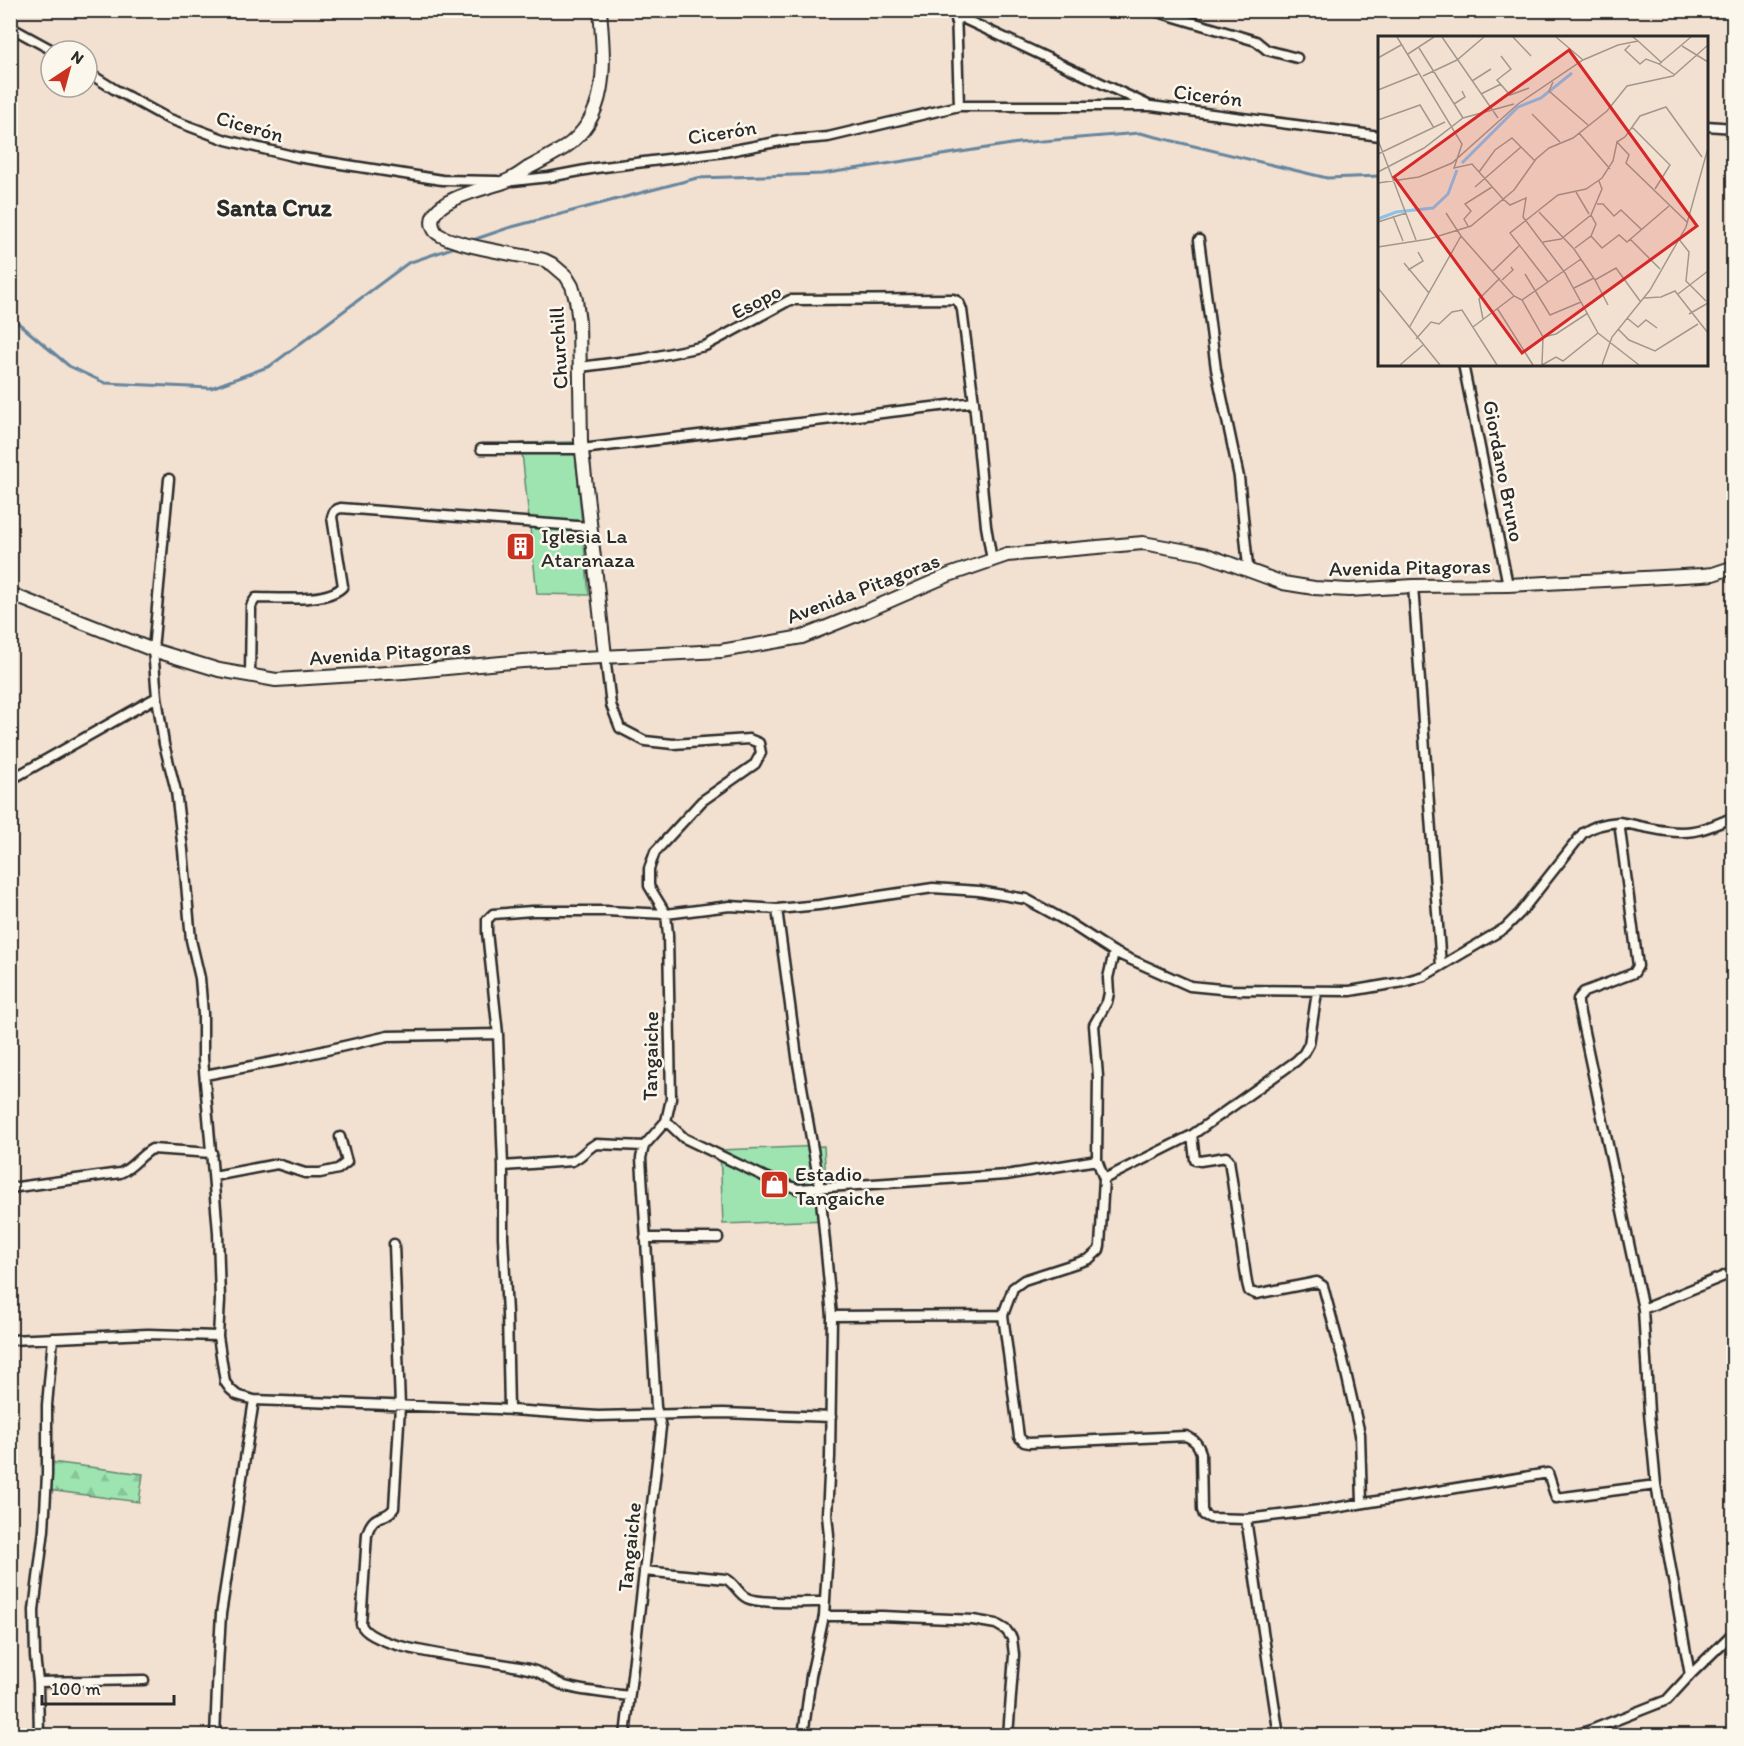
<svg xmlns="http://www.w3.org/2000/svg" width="1744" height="1746" font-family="Itim,sans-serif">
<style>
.forest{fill:url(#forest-firs);stroke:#64886e;stroke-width:1.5}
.garden{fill:#9de4b1;stroke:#64886e;stroke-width:1.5}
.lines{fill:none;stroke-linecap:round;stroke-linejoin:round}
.stream{stroke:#65859e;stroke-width:3}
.street-casing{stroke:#2b2b2b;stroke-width:13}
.secondary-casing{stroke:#2b2b2b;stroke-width:16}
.street{stroke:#fbf7ec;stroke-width:8}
.secondary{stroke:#fbf7ec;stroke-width:12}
.labels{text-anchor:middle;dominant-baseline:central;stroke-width:5;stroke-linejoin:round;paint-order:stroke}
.street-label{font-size:21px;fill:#2b2b2b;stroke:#fbf7ec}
.poi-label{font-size:21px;fill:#2b2b2b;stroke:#fbf7ec;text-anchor:start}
.quarter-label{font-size:24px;font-weight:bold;fill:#2b2b2b;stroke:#fbf7ec}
.inset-river{fill:none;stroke:#8cc1ea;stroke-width:3}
.inset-road{fill:none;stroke:#a2988e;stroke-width:1.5}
.view{fill:#d62828;fill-opacity:0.15;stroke:#d62828;stroke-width:3}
.inset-edge{fill:none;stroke:#2b2b2b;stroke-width:3}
</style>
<defs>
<pattern id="forest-firs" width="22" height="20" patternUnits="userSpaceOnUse" patternTransform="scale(1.5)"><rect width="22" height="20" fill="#9de4b1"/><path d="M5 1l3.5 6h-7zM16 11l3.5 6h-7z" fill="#87c498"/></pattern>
</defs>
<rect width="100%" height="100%" fill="#f2e0d0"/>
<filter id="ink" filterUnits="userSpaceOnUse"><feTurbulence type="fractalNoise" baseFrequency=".0167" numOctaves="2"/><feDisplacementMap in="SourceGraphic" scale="12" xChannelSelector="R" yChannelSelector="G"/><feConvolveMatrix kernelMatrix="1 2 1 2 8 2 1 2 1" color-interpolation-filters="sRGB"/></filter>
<g filter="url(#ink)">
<path class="forest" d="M51,1462L143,1474L139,1502L48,1490Z"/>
<path class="garden" d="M574,442L589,595L537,594L521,443Z
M824,1146L828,1220L723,1224L720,1150Z"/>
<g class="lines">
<path class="stream" d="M470,241L508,228L697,178L822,174L1018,143L1140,133L1327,178L1380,176
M10,316L69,366L105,383L211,388L270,366L408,263L455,247"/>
<defs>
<path id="street" d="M945,10L1148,105
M956,10L959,106
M1151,10L1256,41L1267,50L1297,58
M10,27L54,51
M87,72L114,89L167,118L226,140L297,157L442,180L497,181
M1706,126L1734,128
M513,181L549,177L596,168L724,152L781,141L828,137L959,106H1151L1380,136
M1199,240L1216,369L1239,477L1248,566L1247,570
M1463,364L1508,585
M580,367L643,359L705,346L790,300L953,299C959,301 960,304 962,310L974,402L986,526L992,560
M481,449H582L974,402
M169,479L153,650L157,697L164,744L176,791L183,850L191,940L200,978L203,1014V1059L218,1232L220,1300L218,1336L225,1382L230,1389L237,1395L254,1400L497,1409L598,1416L723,1413L831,1417
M1413,586L1441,966
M605,656L611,705L620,728L645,741L673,744L749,739L759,743L761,753L755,764L702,801L655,852L649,869V886L666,914L668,935L671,1099L666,1121L644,1146L641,1158L656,1407L661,1427L625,1736
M250,675L251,607L252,604L256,598C279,598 329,603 343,586L332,517C333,512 335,509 341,508L590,527
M10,780L157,697
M1619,822C1643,826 1670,835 1694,831C1707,829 1721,822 1734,817
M777,909L798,1064L820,1189L832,1316L830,1457L827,1515L829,1535L824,1616H882L973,1620L996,1624L1006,1630L1012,1638L1014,1655L1008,1736
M1317,992L1309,1044L1304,1053L1296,1061L1192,1135L1104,1179L1100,1246L1099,1250L1089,1259L1024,1280L1013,1288L1003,1315L1019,1437L1024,1442L1029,1443L1186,1436C1195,1440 1198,1444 1201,1453L1202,1510L1204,1515L1210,1518L1246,1519L1328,1509L1548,1473L1556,1498L1656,1485
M205,1075L283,1060L388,1036L498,1034
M666,1121L684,1138L765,1177L798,1189L1006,1175L1097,1160L1104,1179
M1192,1135L1195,1160L1200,1161L1226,1157L1229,1160L1247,1283L1249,1291L1256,1294L1317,1282L1323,1286L1343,1360L1360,1434L1362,1503
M1097,1160L1098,1077L1094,1025L1107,1002L1109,993L1108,978L1114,952
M503,1166L572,1161C582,1157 587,1148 596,1144L644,1146
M214,1176L277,1164L305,1173H320L338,1169L347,1162L340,1137
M10,1188L120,1173C133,1168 140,1155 152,1149L212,1153
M645,1238H718
M394,1244L400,1406L394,1508C385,1522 374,1510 367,1534L361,1624C371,1653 501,1660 532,1670C544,1673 553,1682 565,1686C585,1692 608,1693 629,1696
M1643,1309L1734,1272
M832,1316L1003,1315
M10,1340L148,1334L218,1336
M509,1409L507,1313L503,1237V1166L498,1034L487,932V920L493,914L532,911H606L666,914L730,906L777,909L819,905L933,888L979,891L1026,899L1066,921L1114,952L1190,986L1231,990L1350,991L1403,982L1424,976L1505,928L1520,913L1583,833C1594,825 1606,823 1619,822L1638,966L1634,973L1584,992L1578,999V1004L1643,1309L1649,1413L1656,1485L1690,1675
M1246,1519L1279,1736
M644,1571L726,1579C735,1583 738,1594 747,1598C758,1604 808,1602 824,1602
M38,1682L144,1680
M39,1736L38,1682L35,1656L34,1610L44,1530L47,1474V1405L53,1338
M215,1736L218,1665L221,1614L254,1400
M803,1736L811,1676L824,1616
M1572,1736L1591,1730L1667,1700L1690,1675L1734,1632"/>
<path id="secondary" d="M600,10C604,60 611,116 564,148C552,155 540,162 528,168C521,173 513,179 504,182C489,188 417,201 435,231C443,244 525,256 544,260L552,264L566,276L572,286L576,300L579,322L581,442L605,656
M10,594L153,650L219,670L276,680L404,672L523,661L721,651L802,637L864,612L949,575L1007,555L1143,543L1204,554L1283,583L1314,588L1349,590L1413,586L1508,585L1702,575L1713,574L1734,567"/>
</defs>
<use href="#street" class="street-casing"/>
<use href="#secondary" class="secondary-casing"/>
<use href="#street" class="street"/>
<use href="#secondary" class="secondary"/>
</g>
</g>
<defs>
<symbol id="building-square" viewBox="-11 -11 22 22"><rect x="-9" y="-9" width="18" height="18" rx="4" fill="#c8321e" stroke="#fbf7ec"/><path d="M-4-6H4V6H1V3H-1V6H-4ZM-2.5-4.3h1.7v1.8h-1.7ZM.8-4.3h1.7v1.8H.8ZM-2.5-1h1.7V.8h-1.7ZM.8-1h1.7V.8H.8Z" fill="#fff"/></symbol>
<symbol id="shop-square" viewBox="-11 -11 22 22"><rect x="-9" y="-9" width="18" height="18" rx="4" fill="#c8321e" stroke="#fbf7ec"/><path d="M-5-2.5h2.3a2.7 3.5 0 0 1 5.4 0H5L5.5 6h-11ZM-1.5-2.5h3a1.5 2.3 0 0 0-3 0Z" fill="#fff"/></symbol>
</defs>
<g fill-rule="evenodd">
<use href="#building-square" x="504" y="530" width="33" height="33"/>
<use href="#shop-square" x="758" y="1168" width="33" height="33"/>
</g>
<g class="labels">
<g class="street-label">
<text transform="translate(1208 95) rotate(7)">Cicerón</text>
<text transform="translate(250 126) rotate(16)">Cicerón</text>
<text transform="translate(722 132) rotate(-9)">Cicerón</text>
<text transform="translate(756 301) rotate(-27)">Esopo</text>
<text transform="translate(558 348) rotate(-93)">Churchill</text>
<text transform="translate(1504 471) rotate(79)">Giordano Bruno</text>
<text transform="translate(1410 567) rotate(-1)">Avenida Pitagoras</text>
<text transform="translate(863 588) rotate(-21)">Avenida Pitagoras</text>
<text transform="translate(390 652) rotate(-4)">Avenida Pitagoras</text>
<text transform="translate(650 1056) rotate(-89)">Tangaiche</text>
<text transform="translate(629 1547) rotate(-84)">Tangaiche</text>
</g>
<g class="poi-label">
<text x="541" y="535">Iglesia La<tspan x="541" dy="24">Ataranaza</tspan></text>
<text x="795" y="1173">Estadio<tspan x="795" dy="24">Tangaiche</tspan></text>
</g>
<g class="quarter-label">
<text x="274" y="207">Santa Cruz</text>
</g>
</g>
<g transform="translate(1378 36)">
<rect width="330" height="330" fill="#f2e0d0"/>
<path class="inset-river" d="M84,127L140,71L163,62L194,37M0,183L18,176L55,172L70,158L79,134"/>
<path class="inset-road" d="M19,1L84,108L76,132L94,128L125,163M64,1L120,82M135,1L153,20M178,1L205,24M260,5L284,27M252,9L247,14L262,28L268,23L281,28L313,1M304,10L330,26M41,12L85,82M30,18L56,1M123,20L133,33L119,44L132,59L151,52M0,22L23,9M281,28L297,39M45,40L79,24L106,1M94,45L113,33M175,46L171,55L210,89M0,54L40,38M103,58L123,48M76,68L87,61L84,55M154,78L182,106M0,84L42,69L56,92M254,91L292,129L277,153M201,97L232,133M0,104L38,204M239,106L247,101L262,80L288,71L324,121M0,118L67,86M0,136L46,112L85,82L136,68M101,136L117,114L134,102L157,125M0,147L41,141L74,127L140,68L205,24L240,9L260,5L255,1M97,151L143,111M198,156L211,178M125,163L132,169L148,162L145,181L187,237L220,297L261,329M219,168H225L236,180L243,174L263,193M161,176L196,213L217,244L238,232L262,265M68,177L83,200L136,260L144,264L165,301L164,329M15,180L25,205M0,186L28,177M90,190L86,183L93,175L87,168L114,151M213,200L224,212L241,199L249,206L291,170M300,202L311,216L308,245L328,265M252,203L282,233M165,206L183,203L213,179M0,211L51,203L93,190L136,154L158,123L171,112L195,102L229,75L249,50L295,40L330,9M197,212L213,200L218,188L213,179L224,153L221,145M26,227L51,257M30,234L45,225L40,216M115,235L142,209M147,238L172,279L203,266M124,244L135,234L133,231M217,244L230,269M170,246L132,197L180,159L208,153L224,142L235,125L239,106L251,119L248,127L309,186M0,252L62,329M196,252L216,242M300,258L330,235M266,262L283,261L297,255L330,297M144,264L203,223M119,272L155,329M311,278L330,267M249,282L260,291L268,284L279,292M105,283L101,263L122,242M95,291L136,260M31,292L83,200M240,293L251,304L277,315L320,288M165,301L178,298L210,277M38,303L53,286L61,288L74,276L84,274L119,329M22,329L45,309M164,329L178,321L185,325L220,297M224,329L234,301L272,254L308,191L330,112"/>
<path class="view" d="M191,14L319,190L144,317L16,141Z"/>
<rect width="330" height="330" class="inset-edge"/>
</g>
<rect width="1744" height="1746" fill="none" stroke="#fbf7ec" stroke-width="36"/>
<rect x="18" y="18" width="1708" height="1710" fill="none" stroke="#2b2b2b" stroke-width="2" filter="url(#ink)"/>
<g transform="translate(69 69) rotate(36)"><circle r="28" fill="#fbf7ec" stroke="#a8a59f" stroke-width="1.5"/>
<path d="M0-4.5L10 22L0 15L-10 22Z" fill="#c8321e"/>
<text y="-9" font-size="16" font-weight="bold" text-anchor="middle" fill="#2b2b2b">N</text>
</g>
<path d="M42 1695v9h132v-9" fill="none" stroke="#2b2b2b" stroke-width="3"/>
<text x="51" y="1695" font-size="18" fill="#2b2b2b" stroke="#fbf7ec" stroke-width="4.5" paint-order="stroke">100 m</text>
</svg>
